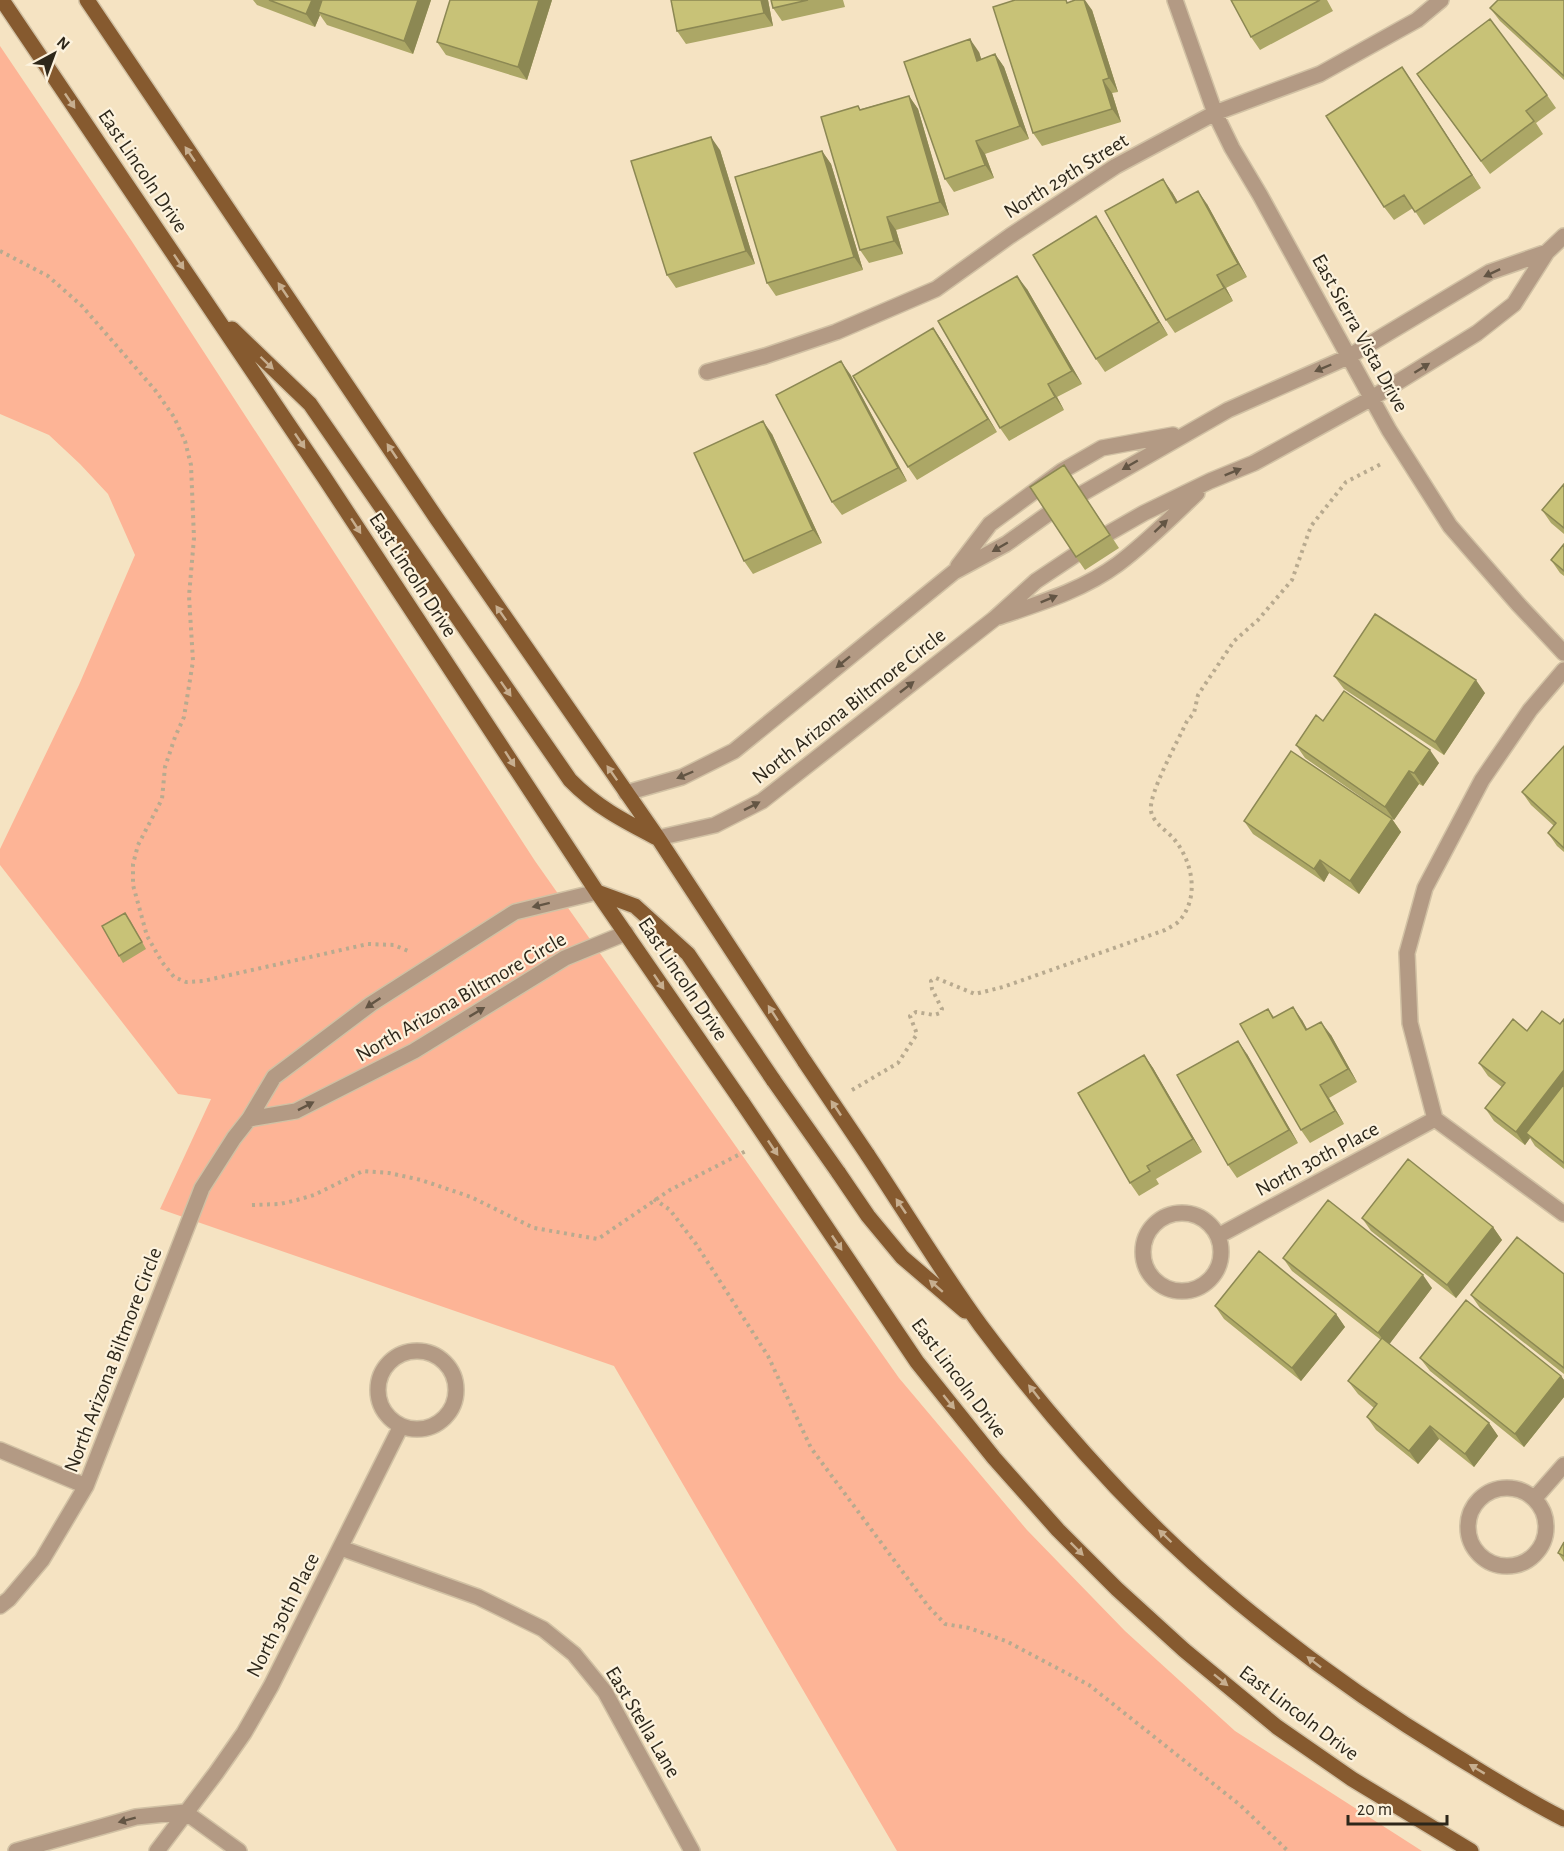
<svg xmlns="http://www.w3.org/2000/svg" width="1564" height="1851" font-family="'Alegreya Sans',sans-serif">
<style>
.green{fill:#fdb496}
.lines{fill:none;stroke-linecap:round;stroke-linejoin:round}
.minor-casing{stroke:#d1c1a4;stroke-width:18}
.major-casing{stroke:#d1c1a4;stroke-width:18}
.path{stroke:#b8aa8f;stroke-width:4;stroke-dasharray:3 4.5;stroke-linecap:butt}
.minor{stroke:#b39a84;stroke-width:15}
.major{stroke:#865a2f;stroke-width:15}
.major-bridge-casing{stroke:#d1c1a4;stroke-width:18;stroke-linecap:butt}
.major-bridge{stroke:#865a2f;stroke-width:15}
.wall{fill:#aca766}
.shaded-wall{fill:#8c8853}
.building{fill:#c8c277;stroke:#8c8853;stroke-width:1.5}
.oneway{fill:#c7ae8f}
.oneway2{fill:#635544}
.labels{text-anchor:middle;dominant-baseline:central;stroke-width:4.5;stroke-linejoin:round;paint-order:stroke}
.street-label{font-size:21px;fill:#2d271a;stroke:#fcf2dd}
</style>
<rect width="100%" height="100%" fill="#f5e3c2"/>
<path class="green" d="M0,46L131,240L535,861L899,1378L1027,1530L1125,1631L1235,1731L1422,1851H897L614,1366L160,1209L211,1099L178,1094L0,865V849L79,685L135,555L108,494L80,464L49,435L0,414Z"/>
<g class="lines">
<defs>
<path id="minor" d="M1175,0L1215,113L1232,148L1260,195L1389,430L1450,526L1518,604L1564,653
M707,372L765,356L836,332L936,289L1010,236L1116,166L1215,113L1320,74L1417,20L1441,0
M1083,493L1228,410L1348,357L1490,272L1547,252
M1109,533L1144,513L1210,481L1254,463L1372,398L1477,333L1514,304L1547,252L1564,236
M958,566L990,524L1062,471L1102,448L1173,435
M999,617C1040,603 1083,590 1118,564C1146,543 1172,517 1197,493
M1564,670L1530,710L1482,780L1425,888L1407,953L1410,1023L1435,1119L1564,1214
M626,793L682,777L734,751L954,572L1006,544L1048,514
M658,838L715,825L762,801L994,619L1036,581L1075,555
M249,1119L296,1111L414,1051L565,958L626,933
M1143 1252a39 39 0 1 1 78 0a39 39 0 1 1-78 0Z
M1218,1236L1435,1119
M378 1390a39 39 0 1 1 78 0a39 39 0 1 1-78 0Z
M0,1450L86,1486
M1468 1527a39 39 0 1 1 78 0a39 39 0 1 1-78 0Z
M1534,1499L1564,1465
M341,1548L478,1597L543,1629L574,1654L605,1692L692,1851
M0,1606L9,1599L42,1560L86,1486L202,1188L234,1138L249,1119L274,1077L371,1004L515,912L597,892
M185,1812L239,1851
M16,1851L136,1817L185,1812
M157,1851L216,1773L244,1733L271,1686L401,1426"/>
<path id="major" d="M2,0L324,477L597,892L742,1102
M87,0L437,519L658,838L805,1062
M232,329L310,404L570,780C595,806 624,821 655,837
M597,892L635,906L688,954L774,1081
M867,1154C905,1211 941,1271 981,1326C1056,1426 1141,1522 1238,1602C1306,1658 1378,1709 1454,1755C1490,1777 1526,1800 1564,1819
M838,1172L868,1216L902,1257L965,1311
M804,1194L917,1362L994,1458L1058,1530L1117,1589L1184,1650L1277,1727L1352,1779L1471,1851"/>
</defs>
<use href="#minor" class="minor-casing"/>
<use href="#major" class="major-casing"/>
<path class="path" d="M0,251L48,276L82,306L155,390L174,417L185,441L191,465L194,538L189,596L193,661L184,717L175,737L165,767L162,799L138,845L133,864V885L147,936L162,962L174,977L186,982L203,981L368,944L394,945L408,951
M852,1090L898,1063L917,1034L910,1016L916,1012L934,1015L940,1013L942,1009L932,989L931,981L936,978L975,994L1003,987L1165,930C1170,927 1177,924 1180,920C1200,896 1192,861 1174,839C1166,830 1153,823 1151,811C1148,794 1179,739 1187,721L1194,713L1198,695L1234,641L1258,620L1292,580L1311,526L1346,482L1383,463
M654,1199L670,1210L696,1244L768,1356L811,1448L928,1606L945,1624L969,1628L1006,1641L1089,1685L1240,1805L1288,1851
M252,1205L280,1204L297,1200L314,1195L363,1171L389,1173L421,1180L471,1197L534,1228L598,1239L670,1190L746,1151"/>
<use href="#minor" class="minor"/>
<use href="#major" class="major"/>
<defs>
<path id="major-bridge" d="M805,1062L867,1154
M774,1081L838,1172
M742,1102L804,1194"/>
</defs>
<use href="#major-bridge" class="major-bridge-casing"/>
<use href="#major-bridge" class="major-bridge"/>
</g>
<path class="wall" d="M253,0H431L413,54L327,25L320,15L315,27L257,5Z
M552,0L527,80L446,55L437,42Z
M671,0H768L773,26L686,44L677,31Z
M771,0H843L845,7L782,21L773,8Z
M1071,0V1L1092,10L1118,92L1112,93L1121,122L1042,146L1033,133Z
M1231,0H1327L1333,11L1260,50L1251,37Z
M1564,0V80L1500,21L1490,8Z
M979,52L981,59L995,54L1004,67L1029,139L985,154L994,178L954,192L945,179Z
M1402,67L1481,188L1424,225L1413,208L1394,220L1384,207Z
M1417,74L1547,95L1556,108L1536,123L1543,134L1490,174Z
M909,96L918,109L949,215L896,230L903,254L869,263L860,250L861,109Z
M720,150L755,264L676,288L667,275Z
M822,151L831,164L863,270L776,296L767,283Z
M1172,192L1178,202L1207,204L1247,277L1226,288L1233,301L1175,333L1166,320Z
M1105,230L1168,335L1105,372L1096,359Z
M1027,289L1082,384L1057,397L1064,410L1009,441L1000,428Z
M933,328L942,341L997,432L917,480L908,467Z
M850,374L907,481L842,515L832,502Z
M772,434L822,543L753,574L744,561Z
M1064,465L1119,548L1085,570L1076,557Z
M1564,484V534L1551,523L1542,510Z
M1564,544V576L1560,573L1551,560Z
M1334,676L1485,693L1444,755L1344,689Z
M1323,721L1439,763L1423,786L1419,784L1394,820L1305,758L1296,745Z
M1564,746V852L1557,846L1548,833L1554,826L1531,805L1522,792Z
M1392,819L1401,832L1359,894L1329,873L1324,882L1253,834L1244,821Z
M130,920L146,949L123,963L119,956Z
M1268,1009L1274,1017L1302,1020L1307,1030L1331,1035L1357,1082L1329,1098L1344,1124L1310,1143L1301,1130Z
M1564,1019V1169L1535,1146L1530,1138L1525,1145L1494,1121L1485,1108L1502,1087L1488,1076L1479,1063L1527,1031L1560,1024Z
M1247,1054L1298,1143L1237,1178L1228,1165Z
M1144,1055L1153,1068L1202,1152L1156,1179L1159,1184L1139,1196L1130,1183Z
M1362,1218L1493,1227L1502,1240L1456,1298L1371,1231Z
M1283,1258L1432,1288L1389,1344L1489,1423L1498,1436L1474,1467L1439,1439L1418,1464L1376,1430L1367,1417L1374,1408L1358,1394L1348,1381L1381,1340L1292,1271Z
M1564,1274V1374L1480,1308L1471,1295Z
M1215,1306L1336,1314L1345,1327L1301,1381L1224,1319Z
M1420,1358L1561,1376L1564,1380V1397L1524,1447L1430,1371Z
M1564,1542V1562L1558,1553Z"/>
<path class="shaded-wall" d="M312,0H325L318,12L320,15L315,27L306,14Z
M418,0H431L413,54L404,41Z
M539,0H552L527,80L518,67Z
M761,0H768L773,26L764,13Z
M1084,0H1085L1092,10L1118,92L1109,78Z
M970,39L979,52L986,74L977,61Z
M995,54L1004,67L1029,139L1020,126Z
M1402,67L1411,80L1481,188L1472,175Z
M1103,80L1112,93L1121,122L1112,109Z
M909,96L918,109L949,215L940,202Z
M711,137L720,150L755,264L746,251Z
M976,141L985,154L994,178L985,165Z
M822,151L831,164L863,270L854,257Z
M1163,179L1172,192L1186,216L1176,203Z
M1198,191L1207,204L1247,277L1238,264Z
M1096,216L1105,230L1168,335L1159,322Z
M887,217L896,230L903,254L894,241Z
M1217,275L1226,288L1233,301L1224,288Z
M1017,276L1027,289L1082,384L1072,371Z
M933,328L942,341L997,432L988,419Z
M841,361L850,374L907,481L898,468Z
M1048,384L1057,397L1064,410L1055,397Z
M763,421L772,434L822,543L813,530Z
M1476,680L1485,693L1444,755L1435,742Z
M1430,750L1439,763L1423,786L1414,773Z
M1409,771L1419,784L1394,820L1385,807Z
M1392,819L1401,832L1359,894L1350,881Z
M1320,860L1329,873L1324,882L1314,869Z
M1293,1007L1302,1020L1315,1043L1306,1030Z
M1321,1022L1331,1035L1357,1082L1348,1069Z
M1238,1041L1247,1054L1298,1143L1289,1130Z
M1144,1055L1153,1068L1202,1152L1193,1139Z
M1564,1070V1095L1526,1133L1530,1138L1525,1145L1516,1132Z
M1320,1085L1329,1098L1344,1124L1335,1111Z
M1493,1227L1502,1240L1456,1298L1447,1285Z
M1423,1275L1432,1288L1388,1346L1378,1333Z
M1336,1314L1345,1327L1301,1381L1292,1368Z
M1561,1376L1564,1380V1397L1524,1447L1515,1434Z
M1489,1423L1498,1436L1474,1467L1465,1454Z
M1430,1426L1439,1439L1418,1464L1409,1451Z"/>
<path class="building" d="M269,0H312L306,14Z
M322,0H418L404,41L318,12Z
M450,0H539L518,67L437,42Z
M671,0H761L764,13L677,31Z
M771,0H808L773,8Z
M1015,0H1066L1067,3L1075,0H1084L1109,78L1103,80L1112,109L1033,133L993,7Z
M1231,0H1320L1251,37Z
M1498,0H1564V76L1490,8Z
M1490,19L1547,95L1526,111L1534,121L1481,161L1417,74Z
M970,39L977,61L995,54L1020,126L976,141L985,165L945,179L904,62Z
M1402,67L1472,175L1415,212L1404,195L1384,207L1326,116Z
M909,96L940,202L887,217L894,241L860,250L821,117L858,106L860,110Z
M711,137L746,251L667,275L631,161Z
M822,151L854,257L767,283L735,177Z
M1163,179L1176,203L1198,191L1238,264L1217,275L1224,288L1166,320L1105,211Z
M1096,216L1159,322L1096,359L1033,255Z
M1017,276L1072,371L1048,384L1055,397L1000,428L938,321Z
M933,328L988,419L908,467L853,376Z
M841,361L898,468L832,502L776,395Z
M763,421L813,530L744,561L694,453Z
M1064,465L1110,535L1076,557L1030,487Z
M1564,484V528L1542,510Z
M1564,544V571L1551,560Z
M1375,614L1476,680L1435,742L1334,676Z
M1344,691L1430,750L1414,773L1409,771L1385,807L1296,745L1316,715L1323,721Z
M1564,746V848L1548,833L1556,823L1522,792Z
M1291,751L1392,819L1350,881L1320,860L1314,869L1244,821Z
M125,913L142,942L119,956L102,926Z
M1293,1007L1306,1030L1321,1022L1348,1069L1320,1085L1335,1111L1301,1130L1240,1024L1268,1009L1273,1018Z
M1542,1011L1560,1024L1564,1019V1070L1516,1132L1485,1108L1505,1083L1479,1063L1513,1019L1527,1031Z
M1238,1041L1289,1130L1228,1165L1177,1075Z
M1144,1055L1193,1139L1147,1166L1150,1171L1130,1183L1078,1093Z
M1564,1084V1163L1526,1133Z
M1408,1159L1493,1227L1447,1285L1362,1218Z
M1328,1200L1423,1275L1378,1333L1283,1258Z
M1517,1237L1564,1274V1368L1471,1295Z
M1259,1251L1336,1314L1292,1368L1215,1306Z
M1466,1300L1561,1376L1515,1434L1420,1358Z
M1382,1338L1489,1423L1465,1454L1430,1426L1409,1451L1367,1417L1377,1404L1348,1381Z
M1564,1542V1556L1558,1553Z"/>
<defs><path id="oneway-solid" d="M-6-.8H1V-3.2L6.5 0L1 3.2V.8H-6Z" transform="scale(1.5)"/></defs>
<g class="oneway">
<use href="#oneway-solid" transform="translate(70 101) rotate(56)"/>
<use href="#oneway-solid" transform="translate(190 154) rotate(-124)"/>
<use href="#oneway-solid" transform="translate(179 262) rotate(56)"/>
<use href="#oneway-solid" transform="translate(283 290) rotate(-124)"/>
<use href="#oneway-solid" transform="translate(267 363) rotate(44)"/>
<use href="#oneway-solid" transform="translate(300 441) rotate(56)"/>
<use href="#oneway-solid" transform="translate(392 451) rotate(-124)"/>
<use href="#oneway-solid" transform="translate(356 526) rotate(57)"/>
<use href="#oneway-solid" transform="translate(501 613) rotate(-125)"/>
<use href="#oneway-solid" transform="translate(506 689) rotate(55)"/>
<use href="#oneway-solid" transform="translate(510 759) rotate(57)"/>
<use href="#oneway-solid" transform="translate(612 773) rotate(-125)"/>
<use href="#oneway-solid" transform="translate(659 982) rotate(56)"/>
<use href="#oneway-solid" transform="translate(773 1013) rotate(-123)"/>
<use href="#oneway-solid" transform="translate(836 1108) rotate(-124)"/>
<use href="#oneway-solid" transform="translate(773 1148) rotate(56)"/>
<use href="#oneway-solid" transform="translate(901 1206) rotate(-124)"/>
<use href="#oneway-solid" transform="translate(837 1243) rotate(56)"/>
<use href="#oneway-solid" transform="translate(936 1286) rotate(-139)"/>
<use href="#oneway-solid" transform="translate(1034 1392) rotate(-128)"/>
<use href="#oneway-solid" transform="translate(949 1402) rotate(51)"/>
<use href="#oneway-solid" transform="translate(1165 1536) rotate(-136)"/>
<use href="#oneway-solid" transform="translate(1077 1549) rotate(45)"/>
<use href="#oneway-solid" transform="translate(1314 1662) rotate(-142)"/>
<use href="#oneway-solid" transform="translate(1221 1680) rotate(39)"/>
<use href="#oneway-solid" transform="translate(1477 1769) rotate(-149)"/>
</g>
<g class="oneway2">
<use href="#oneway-solid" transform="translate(1492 273) rotate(155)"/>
<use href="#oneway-solid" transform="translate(1323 368) rotate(157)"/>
<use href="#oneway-solid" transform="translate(1422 368) rotate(-32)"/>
<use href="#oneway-solid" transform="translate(1130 465) rotate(150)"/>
<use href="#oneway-solid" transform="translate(1233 472) rotate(-22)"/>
<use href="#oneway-solid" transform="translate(1161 526) rotate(-43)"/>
<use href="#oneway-solid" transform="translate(1000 547) rotate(150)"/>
<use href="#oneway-solid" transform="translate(1049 599) rotate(-22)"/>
<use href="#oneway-solid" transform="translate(843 662) rotate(141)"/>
<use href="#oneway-solid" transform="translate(907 687) rotate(-38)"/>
<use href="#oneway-solid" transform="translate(685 775) rotate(157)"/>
<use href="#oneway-solid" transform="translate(752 806) rotate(-27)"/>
<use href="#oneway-solid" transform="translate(541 905) rotate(166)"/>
<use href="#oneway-solid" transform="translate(373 1003) rotate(146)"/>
<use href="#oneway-solid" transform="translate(477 1012) rotate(-31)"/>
<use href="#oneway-solid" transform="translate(306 1106) rotate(-27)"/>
<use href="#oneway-solid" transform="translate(127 1820) rotate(165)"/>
</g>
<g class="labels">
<g class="street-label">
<text transform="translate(143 171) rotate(56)">East Lincoln Drive</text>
<text transform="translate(1066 176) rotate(-32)">North 29th Street</text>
<text transform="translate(1360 333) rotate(61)">East Sierra Vista Drive</text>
<text transform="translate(413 575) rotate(57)">East Lincoln Drive</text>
<text transform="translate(849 706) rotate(-38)">North Arizona Biltmore Circle</text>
<text transform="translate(683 979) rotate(56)">East Lincoln Drive</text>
<text transform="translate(461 997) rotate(-30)">North Arizona Biltmore Circle</text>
<text transform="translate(1317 1159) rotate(-28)">North 30th Place</text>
<text transform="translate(113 1360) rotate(-69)">North Arizona Biltmore Circle</text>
<text transform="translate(959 1378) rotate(53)">East Lincoln Drive</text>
<text transform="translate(283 1615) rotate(-63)">North 30th Place</text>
<text transform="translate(1299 1713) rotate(37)">East Lincoln Drive</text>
<text transform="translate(643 1722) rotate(59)">East Stella Lane</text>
</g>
</g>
<g transform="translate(54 54) rotate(41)" stroke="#fcf2dd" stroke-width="4.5" paint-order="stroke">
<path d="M0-4.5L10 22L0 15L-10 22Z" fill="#2d271a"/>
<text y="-9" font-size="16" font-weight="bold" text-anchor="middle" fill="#2d271a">N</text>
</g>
<path d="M1348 1815v9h99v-9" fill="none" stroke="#2d271a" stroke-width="3"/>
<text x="1357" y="1815" font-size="18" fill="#2d271a" stroke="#fcf2dd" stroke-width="4.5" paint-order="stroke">20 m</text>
</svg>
